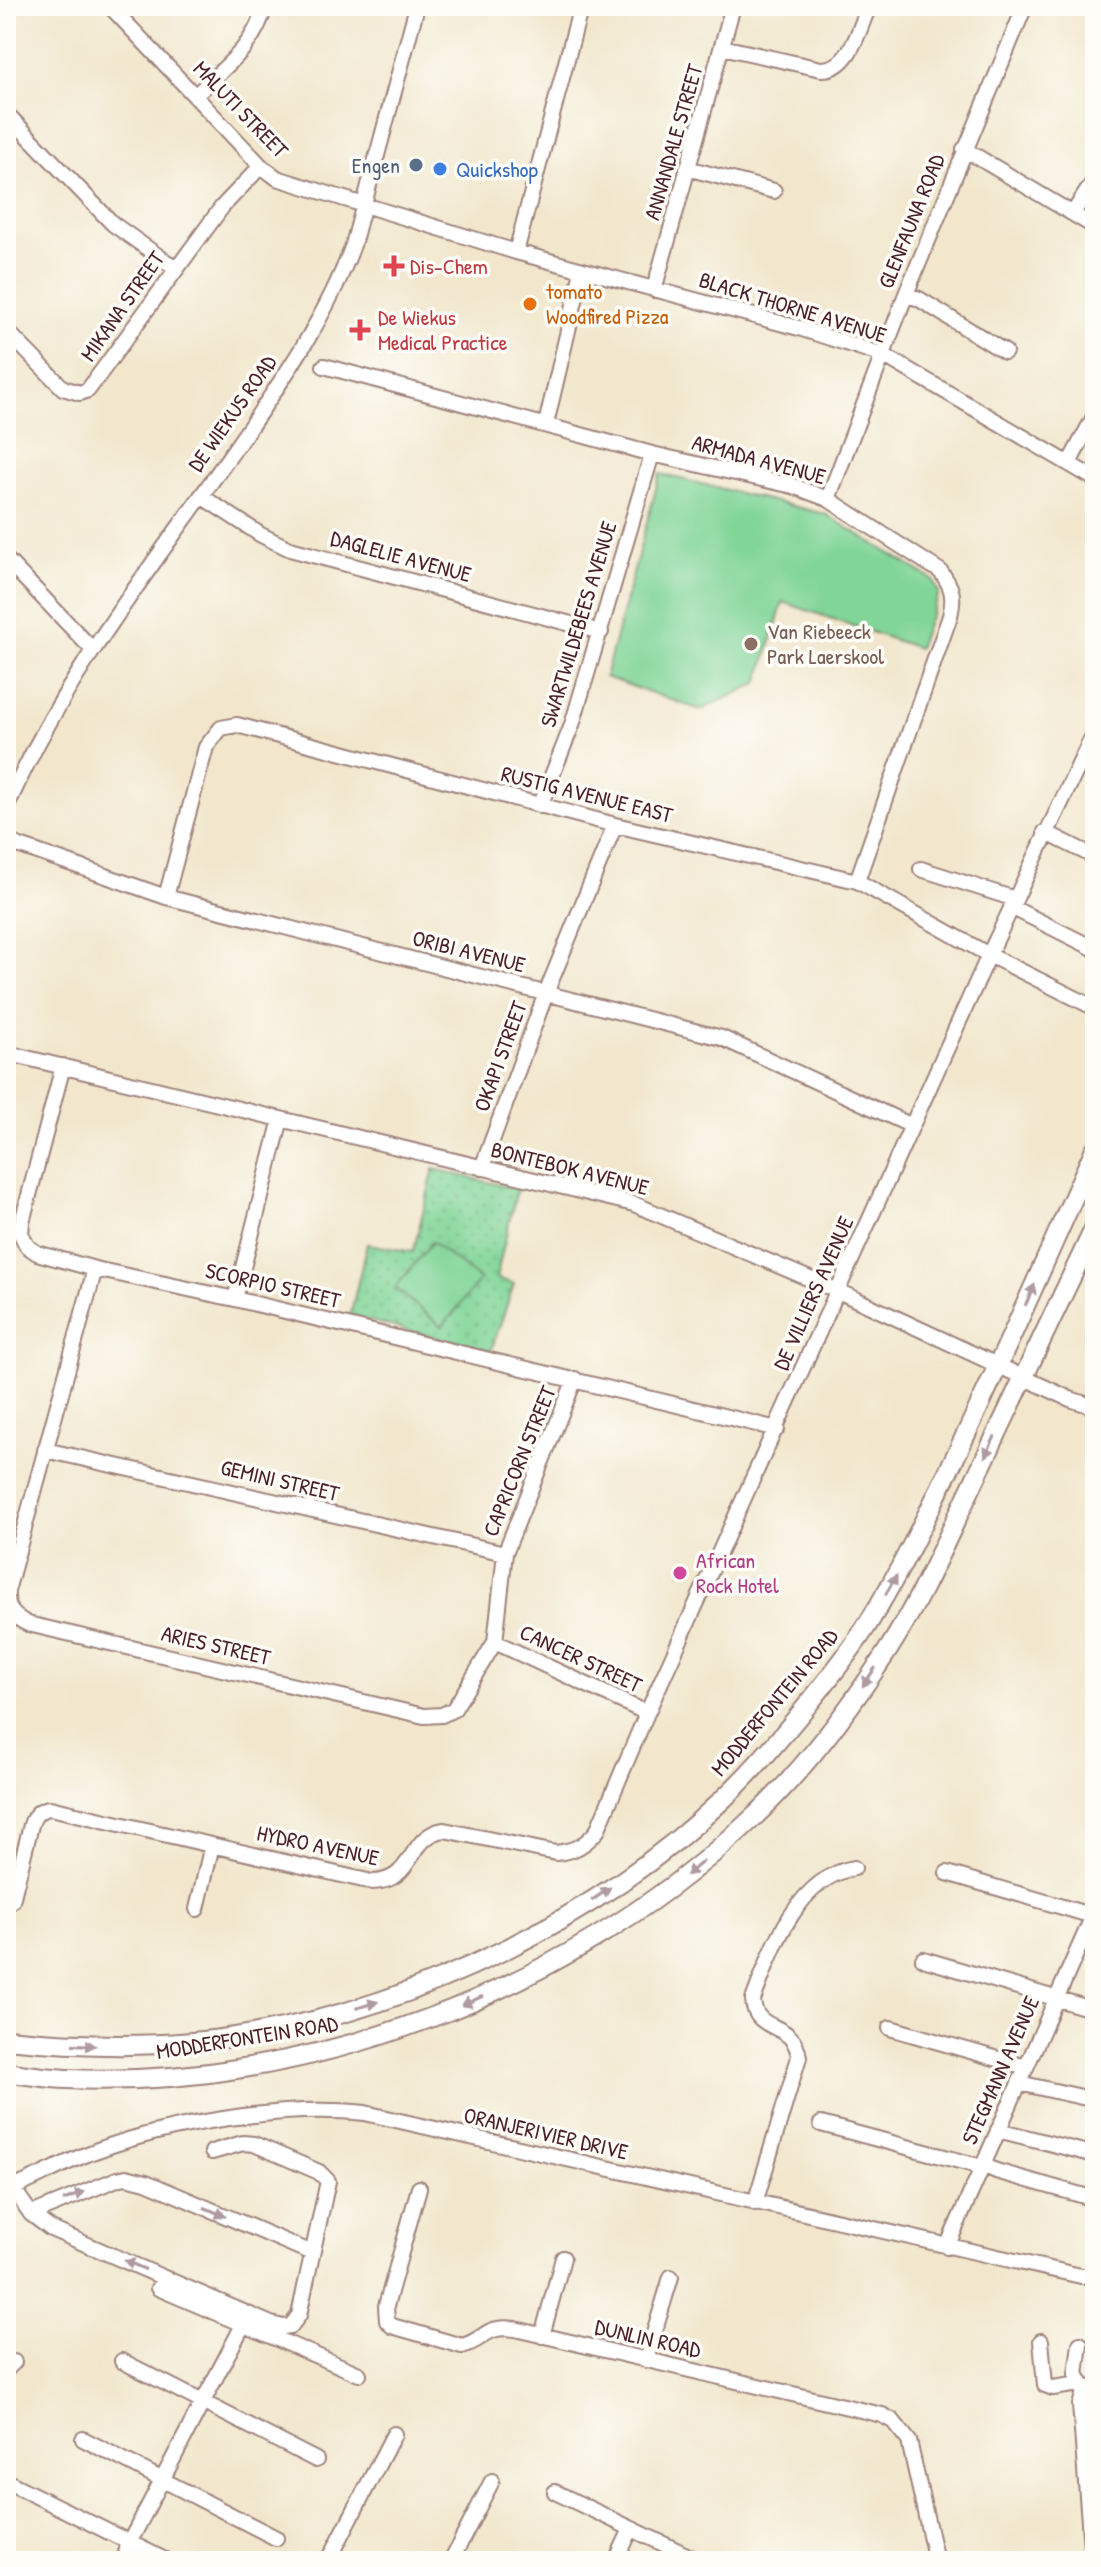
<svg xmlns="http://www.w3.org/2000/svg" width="1101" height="2567" font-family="'Patrick Hand',sans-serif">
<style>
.grass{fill:url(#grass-dots);stroke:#667a62;stroke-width:2}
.park{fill:#81d598;stroke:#667a62;stroke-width:2}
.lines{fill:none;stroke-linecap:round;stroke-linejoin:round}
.minor-casing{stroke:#9e837c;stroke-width:18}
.major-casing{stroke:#9e837c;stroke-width:22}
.minor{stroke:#fff;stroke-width:14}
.major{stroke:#fff;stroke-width:18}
.oneway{fill:#ae9aa0}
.service-dot{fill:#5c6f8a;stroke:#fdfcf7;stroke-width:3}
.shop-dot{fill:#3f7fe0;stroke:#fdfcf7;stroke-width:3}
.health-dot{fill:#e0444e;stroke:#fdfcf7;stroke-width:3}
.food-dot{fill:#e8710a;stroke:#fdfcf7;stroke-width:3}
.education-dot{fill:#8d6e63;stroke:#fdfcf7;stroke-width:3}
.hotel-dot{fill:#d1479c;stroke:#fdfcf7;stroke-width:3}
.labels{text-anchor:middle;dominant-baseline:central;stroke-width:7;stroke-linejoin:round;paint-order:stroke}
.street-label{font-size:22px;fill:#4a1f2b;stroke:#fdfcf7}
.service-label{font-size:22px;fill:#4e5e75;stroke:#fdfcf7;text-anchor:end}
.shop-label{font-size:22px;fill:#366cbe;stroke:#fdfcf7;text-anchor:start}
.health-label{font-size:22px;fill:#be3a42;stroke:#fdfcf7;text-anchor:start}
.food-label{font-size:22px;fill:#c56008;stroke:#fdfcf7;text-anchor:start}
.education-label{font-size:22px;fill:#785e54;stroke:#fdfcf7;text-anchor:start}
.hotel-label{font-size:22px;fill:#b23c85;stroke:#fdfcf7;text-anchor:start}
</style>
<defs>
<pattern id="grass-dots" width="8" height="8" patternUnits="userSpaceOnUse" patternTransform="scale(2)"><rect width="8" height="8" fill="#81d598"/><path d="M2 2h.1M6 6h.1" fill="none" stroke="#71b683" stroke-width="1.8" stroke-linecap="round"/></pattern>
</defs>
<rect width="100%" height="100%" fill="#fdfcf7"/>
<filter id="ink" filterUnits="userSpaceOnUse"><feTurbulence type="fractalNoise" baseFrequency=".0125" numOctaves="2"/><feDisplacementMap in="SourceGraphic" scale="16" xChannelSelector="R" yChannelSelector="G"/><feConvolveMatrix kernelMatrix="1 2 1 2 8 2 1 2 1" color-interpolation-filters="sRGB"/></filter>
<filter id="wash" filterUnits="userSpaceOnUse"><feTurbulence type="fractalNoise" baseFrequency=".006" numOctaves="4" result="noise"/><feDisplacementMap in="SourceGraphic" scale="32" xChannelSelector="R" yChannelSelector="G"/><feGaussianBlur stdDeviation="1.8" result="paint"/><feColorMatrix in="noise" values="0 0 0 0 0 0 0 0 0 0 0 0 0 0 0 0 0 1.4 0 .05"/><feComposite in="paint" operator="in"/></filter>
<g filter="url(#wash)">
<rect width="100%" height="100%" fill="#f2e7cd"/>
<path class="grass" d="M434,1169L517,1189L496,1278L514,1284L491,1351L350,1316L367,1244L413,1252Z"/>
<path class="park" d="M660,474L825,514L933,580L939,593L918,648L783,602L758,683L701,710L605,677Z
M432,1242L480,1280L442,1327L395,1288Z"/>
</g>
<g filter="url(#ink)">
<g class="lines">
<defs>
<path id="minor" d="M110,6L261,166L277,178L516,252L799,328L883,355L1095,479
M722,47L821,69C851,70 859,28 869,6
M196,95C225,66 254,48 265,6
M6,113L113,224L175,268
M964,149L1095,227
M687,168L774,191
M1073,213L1095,179
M516,252L581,6
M654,290L733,6
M906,294L919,299L1005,352
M6,330L63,388L80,393L88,390L222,207L261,166
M324,366L652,454L793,486L828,499L940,571C952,586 955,596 950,616L857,881
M546,424L582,271
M1069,463L1095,415
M201,496L261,535L290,549L601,632
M828,499L906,294L1025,6
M6,559L92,649
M540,806L572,725L652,454
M6,809C61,681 147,573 227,460C275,391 324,324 353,245L417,6
M1045,832L1095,857
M6,841L166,897L722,1038L912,1126
M921,869L1015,899
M166,897L206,747L221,728L237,725L615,825L857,881L989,955L1095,1008
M1011,907L1095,949
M6,1053L634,1204L838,1291L1070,1399L1095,1407
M63,1066L22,1222L21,1234L27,1246L37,1253L95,1269L235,1299L777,1429
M482,1168L546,993L615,825
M95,1269L7,1591C6,1609 12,1616 28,1624L424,1716L442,1715L454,1709L495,1642L505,1553L575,1379
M235,1299L281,1119
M45,1450L505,1553
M495,1642L647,1713
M947,1873L1093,1916
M12,1901L31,1825C34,1815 39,1809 50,1808L372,1882C415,1882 407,1836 444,1830L556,1853C575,1851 585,1845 597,1831L647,1713L989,955L1095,731
M197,1909L212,1845
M923,1959L1095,2010
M890,2028L1026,2067
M1019,2083L1095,2100
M821,2124L982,2167
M998,2130L1095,2155
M983,2165L996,2171L1095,2199
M13,2188L31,2214L51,2229L271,2324L283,2327L291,2326L299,2315L328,2181L319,2172L254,2144L243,2143L212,2152
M419,2188L386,2306L387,2321L392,2326L462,2346C487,2339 484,2325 515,2329L882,2415L893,2421L909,2441L936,2561
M6,2191C36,2179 65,2162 95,2151C170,2123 286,2104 365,2113L1081,2276H1095
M755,2203L799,2057C794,2019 755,2035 753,2000C771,1952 796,1878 854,1868
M31,2214L117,2179L126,2177L146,2182L312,2253
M947,2247L1095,1911
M158,2288L359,2374
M542,2336L563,2258
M1041,2341L1045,2385L1053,2388L1080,2384
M1080,2344L1076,2374L1085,2390
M646,2360L671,2277
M122,2361L316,2460
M6,2370L14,2362
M83,2439L276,2538
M6,2481L167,2561
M555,2492L699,2561
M126,2549L243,2325
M333,2561L332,2554L394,2434
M451,2561L492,2481
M616,2561L631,2529
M1092,2561L1080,2405L1085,2390L1095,2386"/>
<path id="major" d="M6,2039C88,2047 171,2049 252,2034C419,2005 599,1918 722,1800C754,1770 782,1736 810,1702C830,1677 852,1650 869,1622C903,1567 930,1509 958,1451C1006,1351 1050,1250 1095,1149
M6,2072C26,2075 46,2078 66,2079C309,2089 563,1992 742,1828C798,1778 845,1716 886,1653C920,1601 945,1542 972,1486C1013,1400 1054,1313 1095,1227"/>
</defs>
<use href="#minor" class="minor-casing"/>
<use href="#major" class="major-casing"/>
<use href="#minor" class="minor"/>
<use href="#major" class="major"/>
</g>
<defs><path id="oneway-solid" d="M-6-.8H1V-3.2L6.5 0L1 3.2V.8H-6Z" transform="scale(2)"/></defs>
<g class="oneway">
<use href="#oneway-solid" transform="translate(1030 1295) rotate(-66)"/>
<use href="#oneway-solid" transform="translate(990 1447) rotate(115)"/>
<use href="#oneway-solid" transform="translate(891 1585) rotate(-60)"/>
<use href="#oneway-solid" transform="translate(869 1677) rotate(124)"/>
<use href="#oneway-solid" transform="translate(695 1868) rotate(141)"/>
<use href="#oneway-solid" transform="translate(601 1894) rotate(-35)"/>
<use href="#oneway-solid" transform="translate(472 2001) rotate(156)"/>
<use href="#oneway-solid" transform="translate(367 2005) rotate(-17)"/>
<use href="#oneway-solid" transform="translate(84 2045) rotate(3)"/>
<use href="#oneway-solid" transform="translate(74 2196) rotate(-22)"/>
<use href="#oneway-solid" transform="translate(215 2212) rotate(23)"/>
<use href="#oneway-solid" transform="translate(135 2265) rotate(-157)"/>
</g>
</g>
<circle class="service-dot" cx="416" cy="165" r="8"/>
<circle class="shop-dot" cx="440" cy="169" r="8"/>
<g class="health-dot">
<path d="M390 254h8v8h8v8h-8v8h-8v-8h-8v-8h8z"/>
<path d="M356 318h8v8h8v8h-8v8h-8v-8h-8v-8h8z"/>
</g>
<circle class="food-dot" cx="530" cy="304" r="8"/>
<circle class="education-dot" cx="751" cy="644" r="8"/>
<circle class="hotel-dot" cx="680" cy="1573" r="8"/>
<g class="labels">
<g class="street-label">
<text transform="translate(241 109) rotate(46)">MALUTI STREET</text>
<text transform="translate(673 142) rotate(-74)">ANNANDALE STREET</text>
<text transform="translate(911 221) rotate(-68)">GLENFAUNA ROAD</text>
<text transform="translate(122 306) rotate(-55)">MIKANA STREET</text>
<text transform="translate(793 307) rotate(17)">BLACK THORNE AVENUE</text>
<text transform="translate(232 413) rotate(-55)">DE WIEKUS ROAD</text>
<text transform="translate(759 459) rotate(15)">ARMADA AVENUE</text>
<text transform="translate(401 556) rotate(15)">DAGLELIE AVENUE</text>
<text transform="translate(578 624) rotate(-73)">SWARTWILDEBEES AVENUE</text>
<text transform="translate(587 794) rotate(14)">RUSTIG AVENUE EAST</text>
<text transform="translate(469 951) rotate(14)">ORIBI AVENUE</text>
<text transform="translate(500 1056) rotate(-70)">OKAPI STREET</text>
<text transform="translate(570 1168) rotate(14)">BONTEBOK AVENUE</text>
<text transform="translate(273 1285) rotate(13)">SCORPIO STREET</text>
<text transform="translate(813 1293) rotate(-66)">DE VILLIERS AVENUE</text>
<text transform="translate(519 1461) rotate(-68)">CAPRICORN STREET</text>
<text transform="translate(280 1480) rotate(13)">GEMINI STREET</text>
<text transform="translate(216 1645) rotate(13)">ARIES STREET</text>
<text transform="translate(581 1658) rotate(25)">CANCER STREET</text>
<text transform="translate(774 1702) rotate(-50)">MODDERFONTEIN ROAD</text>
<text transform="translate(318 1845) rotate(12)">HYDRO AVENUE</text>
<text transform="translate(247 2037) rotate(-9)">MODDERFONTEIN ROAD</text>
<text transform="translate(1000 2070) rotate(-66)">STEGMANN AVENUE</text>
<text transform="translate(546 2133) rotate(13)">ORANJERIVIER DRIVE</text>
<text transform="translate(648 2338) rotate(13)">DUNLIN ROAD</text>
</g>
<g class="service-label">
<text x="400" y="165">Engen</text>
</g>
<g class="shop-label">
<text x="456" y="169">Quickshop</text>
</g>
<g class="health-label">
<text x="410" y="266">Dis-Chem</text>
<text x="378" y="317">De Wiekus<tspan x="378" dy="25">Medical Practice</tspan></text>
</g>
<g class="food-label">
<text x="546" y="291">tomato<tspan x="546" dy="25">Woodfired Pizza</tspan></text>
</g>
<g class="education-label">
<text x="767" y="631">Van Riebeeck<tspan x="767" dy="25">Park Laerskool</tspan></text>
</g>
<g class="hotel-label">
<text x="696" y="1560">African<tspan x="696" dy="25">Rock Hotel</tspan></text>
</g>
</g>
<rect width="1101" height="2567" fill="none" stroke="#fdfcf7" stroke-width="32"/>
</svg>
